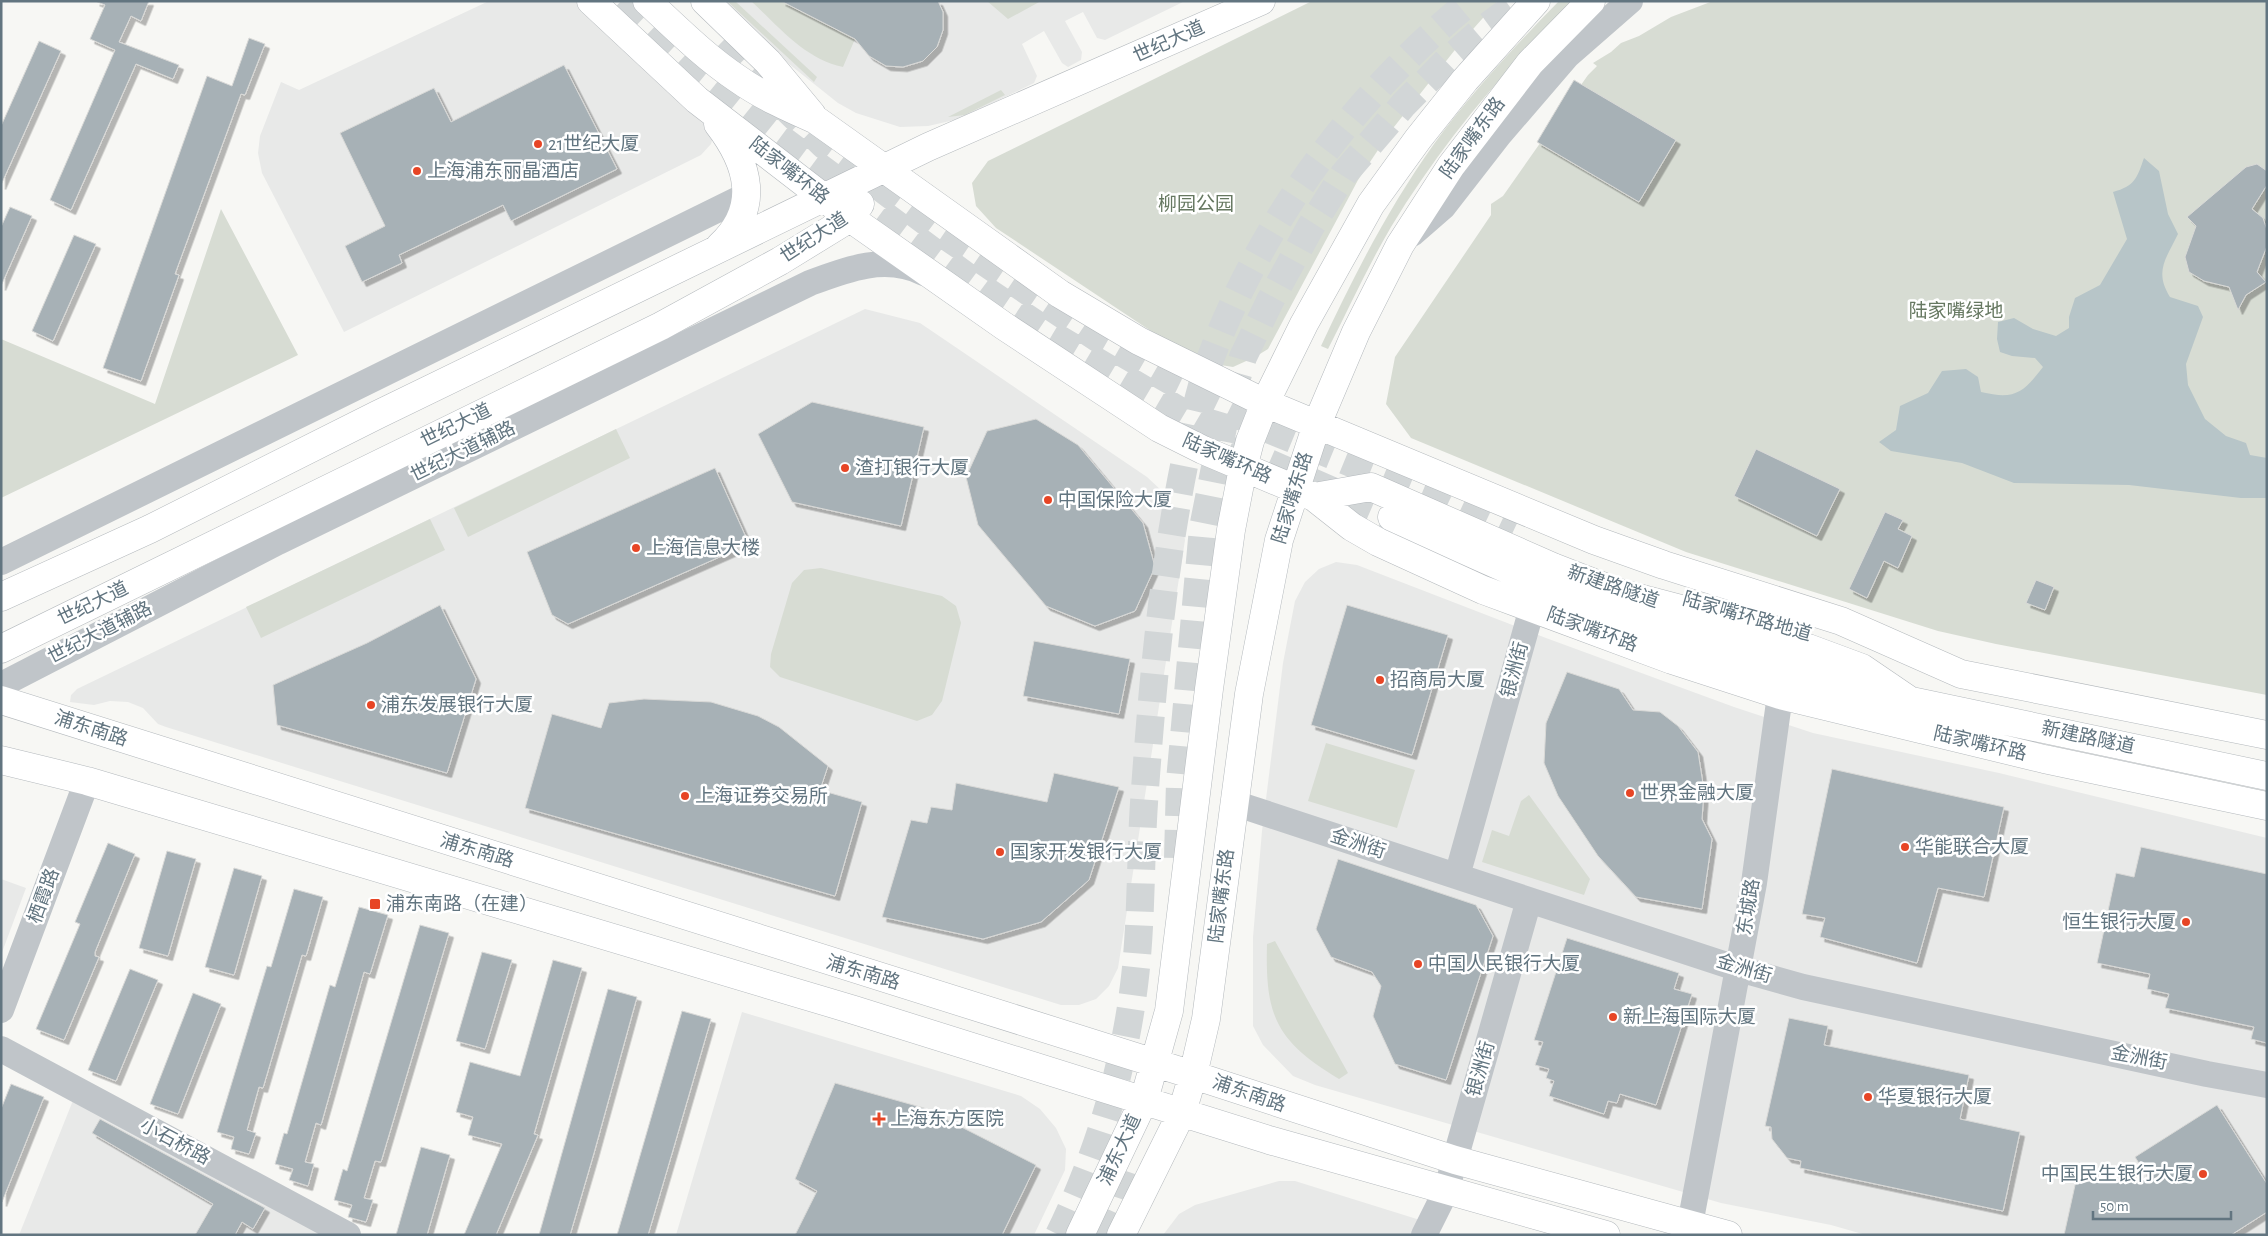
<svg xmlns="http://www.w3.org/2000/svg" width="2268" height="1236" font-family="'Alegreya Sans','Noto Sans SC',sans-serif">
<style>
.built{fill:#e8e9e8}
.green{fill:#d7dcd3}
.water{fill:#b7c5c8}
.building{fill:#a7b1b6;stroke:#d9d9d7;filter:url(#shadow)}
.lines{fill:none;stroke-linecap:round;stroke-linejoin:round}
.major-tunnel{stroke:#d2d6d7;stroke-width:28;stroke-dasharray:28 14;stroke-linecap:butt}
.major-casing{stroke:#b4b9bd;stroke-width:29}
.minor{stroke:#c0c5c9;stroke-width:26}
.major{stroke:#fff;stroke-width:28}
.poi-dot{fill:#e74525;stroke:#fff;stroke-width:2}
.labels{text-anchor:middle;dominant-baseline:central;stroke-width:5;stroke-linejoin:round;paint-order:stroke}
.street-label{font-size:19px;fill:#627580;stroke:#fff}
.poi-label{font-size:19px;fill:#627580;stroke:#fff;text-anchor:start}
.park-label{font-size:19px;fill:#667861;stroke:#fff}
</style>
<defs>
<filter id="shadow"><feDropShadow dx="4.5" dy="4.5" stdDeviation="0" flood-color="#0004"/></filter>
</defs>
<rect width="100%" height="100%" fill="#f7f7f4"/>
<path class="built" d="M489,1H575L710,130L713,137L711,144L701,155L344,332L262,173L258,153L260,136L281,82L299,90Z
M720,1H1185L1105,40L1097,38L1083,12L1065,21L1082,52L1081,60L1068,67L1062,63L1044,31L1022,44L1037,76L1034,83L959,119L928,126L900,127L856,113L838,103L784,60Z
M865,309L920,323L1147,477L1162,491L1175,508L1182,524L1185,540L1118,968L1109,986L1096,999L1079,1005H1061L166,727L158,724L143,708L128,702L110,701L94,705L70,702L71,695L77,689Z
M1336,562L1357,565L1546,638L1734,707L1813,733L1999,773L2267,838V1235H1866L1831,1225L1721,1203L1315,1085L1293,1076L1263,1045L1253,1026V937L1262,831L1283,663L1295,601L1305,582L1319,569Z
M1,879L26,888L1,955Z
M742,1012L1021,1096L1040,1109L1056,1128L1066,1149L1065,1170L1034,1235H676Z
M74,1098L332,1235H19Z
M1279,1181H1295L1420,1220L1412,1235H1163L1179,1214L1195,1205Z"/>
<path class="green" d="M727,1H735L817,77L814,82Z
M751,1H784L855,39L843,67C806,60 778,26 751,1Z
M987,1H1041L1008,19Z
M1312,1H1498L1458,46L1390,132L1358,180L1268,349L1255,357L1233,367L1208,363L1169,343L996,228L976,206L972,183L988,161Z
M1559,1H1576C1504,69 1442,143 1391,227C1368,266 1349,308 1328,349L1321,346C1353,277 1389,207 1434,144C1471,93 1515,46 1559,1Z
M1713,1H2267V695L1996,644L1938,631L1686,552L1411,438L1386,404L1395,357L1491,215V204L1503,196L1588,75L1597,66L1593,63L1611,52L1621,43L1639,36L1671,17Z
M1001,90L1005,95L965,115L948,117Z
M221,209L298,355L1,498V339L155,404Z
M616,429L630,458L468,537L454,508Z
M430,519L445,550L261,638L246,607Z
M821,568L942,596L956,606L961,623L942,701L932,715L917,721L780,677L770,667L771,654L792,583L804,570Z
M1326,743L1415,770L1397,828L1308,801Z
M1529,795L1590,879L1584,895L1482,862L1492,830L1509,836L1521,801Z
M1275,941L1348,1073L1339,1079C1276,1041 1265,1016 1267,944Z"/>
<path class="water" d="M2144,158L2159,171L2168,214L2178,234C2166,259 2154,271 2170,297L2198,306L2203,317L2186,364L2188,385L2205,419L2226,436L2246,443L2250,455L2267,458V498H2241L2129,485L2014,483L1962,463L1891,451L1879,442L1896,430L1900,406L1928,393L1942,371L1966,369L1978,377L1981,392C2015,400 2023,393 2043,367L2035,358L2012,356L2000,352L1997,339L1998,322L2014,318L2033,329L2056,336L2069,328V317L2075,298L2100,285L2127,239L2113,192C2135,186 2137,178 2144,158Z"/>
<path class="building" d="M95,1H149L141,21L131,16L119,42L179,65L173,79L136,64L71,210L50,200L115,50L90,39L105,5Z
M781,1H938L943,12V30L937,47L923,61L903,67L886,66L869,56L855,39Z
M249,38L265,44L245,95L241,94L175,274L179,275L141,381L103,368L207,76L232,86Z
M39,41L61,51L1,185V126Z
M564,65L617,169L511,221L503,205L399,255L402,263L362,282L345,246L385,226L340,133L434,88L451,122Z
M1574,80L1676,140L1639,202L1537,142Z
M2257,164L2267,171V185L2252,209L2263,218L2267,230V246L2257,272L2266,282L2246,295L2238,310L2229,287L2204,281L2189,272L2185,257L2196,226L2187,217L2246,167Z
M10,207L32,216L1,286V227Z
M74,235L96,244L53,341L32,331Z
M812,402L924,427L901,526L792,502L758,434Z
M1036,419L1078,445L1143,523L1155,567L1135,611L1095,626L1046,606L978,525L966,477L987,431Z
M1756,449L1840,489L1817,536L1734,496Z
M715,468L749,544L568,624L552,615L527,552Z
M1885,512L1903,520L1898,529L1912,536L1898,568L1884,561L1867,598L1849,589Z
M2036,580L2054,587L2045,610L2026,603Z
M440,605L476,679L447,773L277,725L273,685L367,643Z
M1347,605L1448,635L1412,755L1311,725Z
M1034,641L1130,659L1119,714L1023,696Z
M1567,672L1619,689L1633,710L1660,712L1678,726L1698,752L1704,790L1702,819L1712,839L1702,909L1636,897L1598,856L1558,796L1544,763L1546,723Z
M644,699L711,702L758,716L779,727L828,766L820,790L862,802L835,896L525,808L552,714L601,728L609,703Z
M1832,769L2004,807L1984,897L1938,888L1917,963L1820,937L1825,918L1802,914Z
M1054,773L1119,787L1089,880L1041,922L983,939L882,917L911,820L927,823L931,807L952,810L956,783L1047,802Z
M108,843L135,854L95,952V956L99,957L64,1040L36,1029L80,924L75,922Z
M2141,847L2267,874V1043L2251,1039L2254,1027L2165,1008L2169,994L2147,989L2150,974L2097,963L2116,873L2134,877Z
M167,851L196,859L168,956L139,948Z
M1338,859L1476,905L1493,936L1446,1080L1395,1064L1373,1016L1381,986L1372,972L1331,957L1316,929Z
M234,868L262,876L234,975L205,967Z
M294,889L323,897L306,956L302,955L263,1088L259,1087L247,1130L256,1133L249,1154L231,1149L234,1137L217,1132L267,966L271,967Z
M359,907L388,915L370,974L364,972L321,1125L316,1123L305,1162L314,1164L308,1186L289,1180L293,1169L275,1164L284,1133L287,1134L330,985L335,987Z
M420,925L449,933L381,1162L375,1161L364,1198L373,1200L366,1222L348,1217L352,1205L334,1200L343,1169L347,1171Z
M1567,938L1679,973L1674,989L1692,994L1656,1105L1620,1094L1617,1103L1608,1101L1604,1114L1549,1096L1554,1081L1546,1078L1549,1069L1535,1065L1543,1042L1534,1040Z
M482,952L512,960L485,1049L456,1041Z
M553,960L582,968L534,1134L538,1135L496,1235H464L502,1144L468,1135L473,1117L456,1112L470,1062L520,1076Z
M130,969L158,980L116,1081L88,1070Z
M608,989L637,997L594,1153L570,1235H539Z
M193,993L221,1004L178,1114L150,1104Z
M682,1011L711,1019L673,1150L648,1235H617Z
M1789,1018L1828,1026L1824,1045L1969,1075L1960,1119L2020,1132L2003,1211L1800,1168L1801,1161L1787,1158L1772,1139L1771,1127L1765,1126Z
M835,1083L924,1108L1036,1165L1002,1235H795L817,1191L795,1179Z
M11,1084L44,1097L2,1202L1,1109Z
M2217,1105L2267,1184V1212L2231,1235H2064L2079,1167L2150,1181L2135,1157Z
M100,1119L265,1208L253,1229L242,1222L235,1235H195L213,1204L92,1133Z
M421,1147L450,1155L427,1235H396Z"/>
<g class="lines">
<path class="major-tunnel" d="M621,1L695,70L777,136L985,290L1052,335L1264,461L1392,517
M720,44L824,145L940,232L1102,341L1178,385L1268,429L1427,494L1512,534
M1178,858L1180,781L1203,528L1224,422L1243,357L1270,301L1311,226L1344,174L1404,104L1448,60L1485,28L1522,1
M1059,1235C1098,1155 1125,1066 1135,977C1142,915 1140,851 1145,789C1153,679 1163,568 1185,461C1193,421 1201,381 1216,344C1269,211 1360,90 1471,1
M1097,1235L1110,1206L1126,1159"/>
<defs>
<path id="major" d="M591,1L697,100L850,218L1004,326L1159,428L1203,450L1314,497L1352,527L1378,542L1483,590L1672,660L1780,695L2044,759L2267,806
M647,1C676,28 705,57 738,79C762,96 789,108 816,120L1060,294L1139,341L1265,403L1594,540L1664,565L1841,621L1961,674L2267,735
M705,1L768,62L812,115
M718,124C749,164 761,208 720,246
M1314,497L1371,487L1553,567L1620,593L1700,614L1808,648L1862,668L1909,700
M1392,517C1454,545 1516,575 1579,599C1690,642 1806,671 1916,715
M1,597L150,529L377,415L928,147L1261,1
M1,649L661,326L780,261L850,218L860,204
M1897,698L2267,776
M1,700L1193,1075L1455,1160L1728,1235
M1,760L87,781L854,1010L1269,1140L1606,1235
M1080,1235L1144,1100L1169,1011L1209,689L1231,530L1243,468L1250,441L1265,403L1304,324L1371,204L1418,139L1465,80L1536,1
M1121,1235L1182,1112L1193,1075L1206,1019L1249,694L1279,540L1317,424L1356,332L1400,245L1451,166L1530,63L1591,1"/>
</defs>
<use href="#major" class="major-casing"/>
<path class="minor" d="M1412,234L1443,207L1499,135L1567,56L1630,1
M1,562L747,195
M1,685L278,542L810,283C847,269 886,254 924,273
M1234,803L1739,969L1803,987L2207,1074L2267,1085
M1457,876L1532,608
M1,1010L87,781
M1,1049L348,1235
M1424,1235L1446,1191L1529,900
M1688,1235L1754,883L1780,695"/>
<use href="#major" class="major"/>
</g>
<g class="poi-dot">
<circle cx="538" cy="144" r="5"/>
<circle cx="417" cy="171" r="5"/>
<circle cx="845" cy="468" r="5"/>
<circle cx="1048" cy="500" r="5"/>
<circle cx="636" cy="548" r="5"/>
<circle cx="1380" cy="680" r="5"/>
<circle cx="371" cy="705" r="5"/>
<circle cx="1630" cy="793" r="5"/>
<circle cx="685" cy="796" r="5"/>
<circle cx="1905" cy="847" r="5"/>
<circle cx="1000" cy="852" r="5"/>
<rect x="369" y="898" width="12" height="12" rx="2.5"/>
<circle cx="2186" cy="922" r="5"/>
<circle cx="1418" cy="964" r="5"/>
<circle cx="1613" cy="1017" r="5"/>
<circle cx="1868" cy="1097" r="5"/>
<path d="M876.5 1111.5h5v5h5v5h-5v5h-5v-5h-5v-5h5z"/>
<circle cx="2203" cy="1174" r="5"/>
</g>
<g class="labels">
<g class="street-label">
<text transform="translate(1169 42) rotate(-24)">世纪大道</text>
<text transform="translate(1473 138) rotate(-54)">陆家嘴东路</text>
<text transform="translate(789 171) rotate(38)">陆家嘴环路</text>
<text transform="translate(814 238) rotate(-33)">世纪大道</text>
<text transform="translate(456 426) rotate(-26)">世纪大道</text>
<text transform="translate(463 452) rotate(-26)">世纪大道辅路</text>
<text transform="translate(1227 459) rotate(24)">陆家嘴环路</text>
<text transform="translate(1293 498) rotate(-73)">陆家嘴东路</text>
<text transform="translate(1613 587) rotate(19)">新建路隧道</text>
<text transform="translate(93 604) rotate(-26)">世纪大道</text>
<text transform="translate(1747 617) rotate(16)">陆家嘴环路地道</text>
<text transform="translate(1592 630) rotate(20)">陆家嘴环路</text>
<text transform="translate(100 633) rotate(-27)">世纪大道辅路</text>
<text transform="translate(1515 670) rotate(-75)">银洲街</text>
<text transform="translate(91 729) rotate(18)">浦东南路</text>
<text transform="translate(2088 738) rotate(12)">新建路隧道</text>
<text transform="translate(1980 744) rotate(13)">陆家嘴环路</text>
<text transform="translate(1358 844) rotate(18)">金洲街</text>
<text transform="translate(477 851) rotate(17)">浦东南路</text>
<text transform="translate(44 896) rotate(-70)">栖霞路</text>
<text transform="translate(1222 896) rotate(-83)">陆家嘴东路</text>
<text transform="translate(1749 907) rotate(-81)">东城路</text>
<text transform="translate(1744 969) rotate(17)">金洲街</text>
<text transform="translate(863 973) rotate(17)">浦东南路</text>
<text transform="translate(2139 1058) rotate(11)">金洲街</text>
<text transform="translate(1481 1069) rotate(-74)">银洲街</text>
<text transform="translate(1249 1094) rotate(19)">浦东南路</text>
<text transform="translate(175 1142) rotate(28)">小石桥路</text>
<text transform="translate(1120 1150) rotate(-65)">浦东大道</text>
</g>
<g class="poi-label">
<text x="548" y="144">21世纪大厦</text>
<text x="427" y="171">上海浦东丽晶酒店</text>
<text x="855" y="468">渣打银行大厦</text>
<text x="1058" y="500">中国保险大厦</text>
<text x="646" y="548">上海信息大楼</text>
<text x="1390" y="680">招商局大厦</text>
<text x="381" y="705">浦东发展银行大厦</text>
<text x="1640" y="793">世界金融大厦</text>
<text x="695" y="796">上海证券交易所</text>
<text x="1915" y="847">华能联合大厦</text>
<text x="1010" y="852">国家开发银行大厦</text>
<text x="386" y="904">浦东南路（在建）</text>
<text x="2176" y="922" text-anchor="end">恒生银行大厦</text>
<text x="1428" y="964">中国人民银行大厦</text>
<text x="1623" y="1017">新上海国际大厦</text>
<text x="1878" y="1097">华夏银行大厦</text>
<text x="890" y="1119">上海东方医院</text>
<text x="2193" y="1174" text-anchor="end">中国民生银行大厦</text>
</g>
<g class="park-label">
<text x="1196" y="204">柳园公园</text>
<text x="1956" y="311">陆家嘴绿地</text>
</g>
</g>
<rect width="2268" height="1236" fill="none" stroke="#627580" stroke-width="5"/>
<path d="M2093 1211v8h138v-8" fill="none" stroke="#627580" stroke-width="2.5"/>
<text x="2100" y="1211" font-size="15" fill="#627580" stroke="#ffffff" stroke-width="4" paint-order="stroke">50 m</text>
</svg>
